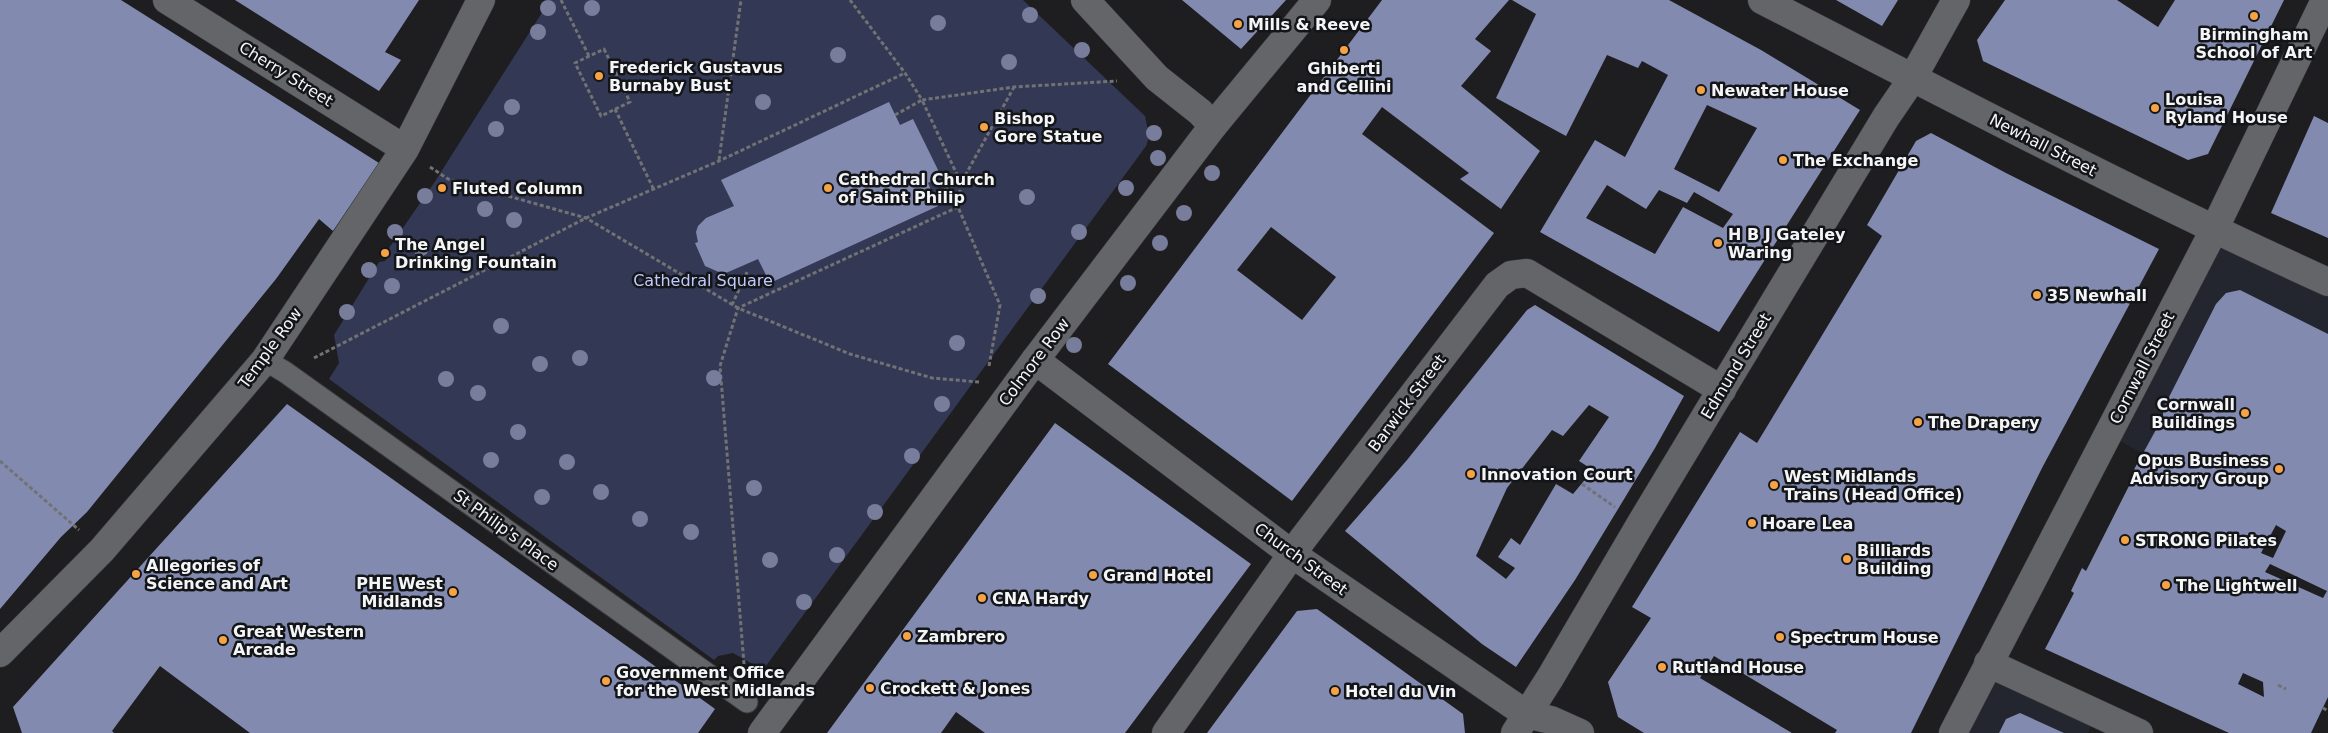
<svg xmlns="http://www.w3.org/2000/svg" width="2328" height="733" font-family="'DejaVu Sans',sans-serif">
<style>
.built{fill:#24262f}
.green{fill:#333855}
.building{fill:#828ab0;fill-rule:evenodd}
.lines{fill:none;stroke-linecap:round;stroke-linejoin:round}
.pedestrian-casing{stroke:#3c3c3f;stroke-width:23}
.minor-casing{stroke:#3c3c3f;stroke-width:29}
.tertiary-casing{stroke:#3c3c3f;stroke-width:29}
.path{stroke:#717274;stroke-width:3;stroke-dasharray:4 2.5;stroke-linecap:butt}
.pedestrian{stroke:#646569;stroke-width:21}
.minor{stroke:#646569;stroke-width:28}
.tertiary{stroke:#646569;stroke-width:28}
.tree{fill:#777d9a}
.poi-dot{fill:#f5a345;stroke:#141518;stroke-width:2}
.labels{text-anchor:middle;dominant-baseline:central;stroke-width:5;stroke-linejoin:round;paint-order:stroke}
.poi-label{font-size:16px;font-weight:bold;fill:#f4f5f7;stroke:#141518;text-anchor:start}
.street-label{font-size:16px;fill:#f4f5f7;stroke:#141518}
.park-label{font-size:16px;fill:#c0cbfd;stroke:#141518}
</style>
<rect width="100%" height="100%" fill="#1e1e21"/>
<path class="built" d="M2201,232L2328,277V483L2312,475L2286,531L2107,434Z
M1988,663L2097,713L2088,733H1943Z"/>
<path class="green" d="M550,0H1023L1145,116L1149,137L1146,146L763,670L733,653L718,656L714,660L329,379L339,363L334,335L379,262L385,261L390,254L389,248L434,183Z"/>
<path class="building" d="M0,0H121L379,163L333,231L319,219L276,279L87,512L61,537L0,609Z
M235,0H419L385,52L401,60L379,91Z
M1182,0H1286L1241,49Z
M1382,0H1509L1475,39L1491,51L1461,86L1540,151L1501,209L1460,179L1469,173L1382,107L1362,134L1494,233L1292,501L1108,364ZM1271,227L1336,277L1302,320L1237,270Z
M1512,0H1669L1761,50L1860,110L1719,332L1540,232L1595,140L1625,157L1668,75L1642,61L1638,68L1607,55L1566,136L1496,98L1536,14ZM1707,105L1757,128L1719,192L1674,169ZM1607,185L1646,209L1659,190L1687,203L1694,192L1733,214L1723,228L1683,207L1655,254L1586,218Z
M1836,0H1898L1882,26Z
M2005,0H2117L2158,27L2175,0H2284L2208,154L2188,160L1983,61L1977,40Z
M889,102L900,125L913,119L941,176L928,183L938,206L770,283L758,259L726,273H721L705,266L695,243L698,242L696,232L698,226L706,218L734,206L721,180Z
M2314,116L2328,123V238L2271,213Z
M1931,133L2006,173L2159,249L2042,468L1911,733H1835L1837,730L1714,656L1700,678L1792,733H1644L1618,717L1608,682L1651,618L1632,607L1740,432L1757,443L1882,236L1867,225L1916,141Z
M2240,290L2328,334V697L2311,733H2229L2045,649L2074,593L2071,591L2082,568L2086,571L2134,476L2131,475L2163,417V409L2216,304L2226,293ZM2276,525L2286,531L2273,558L2261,553ZM2270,564L2327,591L2323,598L2265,572ZM2243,673L2263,682L2264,697L2238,684Z
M1535,305L1684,396L1655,448L1575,580L1516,667L1482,644L1345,531L1407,460L1527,310ZM1589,405L1609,417L1579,461L1593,470L1573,494L1556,484L1520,545L1511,538L1498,557L1515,568L1506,579L1476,556L1507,488L1552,430L1563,436Z
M287,404L711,706L715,709L698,733H250L160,666L112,731L114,733H22L13,707Z
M1055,423L1251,564L1125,733H985L956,712L941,733H827Z
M1317,609L1463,714L1465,733H1207L1297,611Z
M2020,713L2064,733H1999L2006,719Z"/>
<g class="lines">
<defs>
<path id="pedestrian" d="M265,360L285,372L747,702"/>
<path id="minor" d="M167,0L405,149
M1085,0L1157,78L1200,112L1213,126
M1035,360L1292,554L1526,714L1551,720L1580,733
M0,653L102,550L265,360L405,149L481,0
M1988,663L2139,733
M1166,733L1302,540L1497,285L1511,275L1527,273L1722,390
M1515,733L1550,678L1641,523L1886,117L1912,79L1956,0
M1953,733L2214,230L2325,0"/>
<path id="tertiary" d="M1762,0C1950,97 2136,195 2328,282
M762,733L1035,360L1213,126L1317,0"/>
</defs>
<use href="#pedestrian" class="pedestrian-casing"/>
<use href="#minor" class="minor-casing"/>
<use href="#tertiary" class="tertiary-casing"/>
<path class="path" d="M561,0L589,56
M850,0L905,73L922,100L1014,87L1117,81
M604,49L630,102L601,116L575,63Z
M615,109L654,190
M895,115L922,100L961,183L933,194
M719,160L741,0
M430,167L448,179L586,218L738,308L850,354L932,378L979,382
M732,305L747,272
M314,358L586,218L719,161L905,73
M989,366L1000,305L958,207L961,183L1014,87
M0,461L79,530
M1582,484L1615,507
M744,664L720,366L738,308L958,207
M2278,685L2286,689
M2323,708L2328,711"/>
<use href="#pedestrian" class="pedestrian"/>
<use href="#minor" class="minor"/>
<use href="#tertiary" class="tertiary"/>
</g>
<g class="tree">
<circle cx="548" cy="8" r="8"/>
<circle cx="592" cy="8" r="8"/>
<circle cx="1030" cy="15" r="8"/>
<circle cx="938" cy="23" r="8"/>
<circle cx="538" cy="32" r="8"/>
<circle cx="1082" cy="50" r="8"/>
<circle cx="838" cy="55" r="8"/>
<circle cx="1009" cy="62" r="8"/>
<circle cx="763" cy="102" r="8"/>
<circle cx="512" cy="107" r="8"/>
<circle cx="496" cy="129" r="8"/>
<circle cx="1154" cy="133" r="8"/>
<circle cx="1158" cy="158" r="8"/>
<circle cx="1212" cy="173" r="8"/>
<circle cx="1126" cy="188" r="8"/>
<circle cx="425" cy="196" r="8"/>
<circle cx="1027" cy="197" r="8"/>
<circle cx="485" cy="209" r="8"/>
<circle cx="1184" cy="213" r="8"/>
<circle cx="514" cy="220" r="8"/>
<circle cx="395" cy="232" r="8"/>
<circle cx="1079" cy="232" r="8"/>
<circle cx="1160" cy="243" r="8"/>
<circle cx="421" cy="248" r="8"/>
<circle cx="369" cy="270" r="8"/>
<circle cx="1128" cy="283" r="8"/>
<circle cx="392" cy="286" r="8"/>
<circle cx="1038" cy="296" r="8"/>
<circle cx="347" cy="312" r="8"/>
<circle cx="501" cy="326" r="8"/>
<circle cx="957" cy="343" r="8"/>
<circle cx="1074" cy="345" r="8"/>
<circle cx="580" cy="358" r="8"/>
<circle cx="540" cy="364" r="8"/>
<circle cx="714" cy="378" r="8"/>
<circle cx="446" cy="379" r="8"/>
<circle cx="478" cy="393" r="8"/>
<circle cx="942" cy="404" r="8"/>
<circle cx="518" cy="432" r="8"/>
<circle cx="912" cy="456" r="8"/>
<circle cx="491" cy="460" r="8"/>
<circle cx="567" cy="462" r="8"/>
<circle cx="754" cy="488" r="8"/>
<circle cx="601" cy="492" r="8"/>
<circle cx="542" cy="497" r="8"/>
<circle cx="875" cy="512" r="8"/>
<circle cx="640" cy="519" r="8"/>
<circle cx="691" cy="532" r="8"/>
<circle cx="837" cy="555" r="8"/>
<circle cx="770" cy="560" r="8"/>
<circle cx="804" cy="602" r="8"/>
</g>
<g class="poi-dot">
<circle cx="2254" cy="16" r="5"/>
<circle cx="1238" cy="24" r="5"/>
<circle cx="1344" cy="50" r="5"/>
<circle cx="599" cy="76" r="5"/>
<circle cx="1701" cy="90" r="5"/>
<circle cx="2155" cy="108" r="5"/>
<circle cx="984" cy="127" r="5"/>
<circle cx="1783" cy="160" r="5"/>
<circle cx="442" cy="188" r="5"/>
<circle cx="828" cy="188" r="5"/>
<circle cx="1718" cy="243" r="5"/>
<circle cx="385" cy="253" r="5"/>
<circle cx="2037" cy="295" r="5"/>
<circle cx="2245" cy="413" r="5"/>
<circle cx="1918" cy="422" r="5"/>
<circle cx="2279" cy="469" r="5"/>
<circle cx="1471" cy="474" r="5"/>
<circle cx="1774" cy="485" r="5"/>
<circle cx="1752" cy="523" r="5"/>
<circle cx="2125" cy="540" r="5"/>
<circle cx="1847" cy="559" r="5"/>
<circle cx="136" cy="574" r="5"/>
<circle cx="1093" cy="575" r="5"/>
<circle cx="2166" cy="585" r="5"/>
<circle cx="453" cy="592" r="5"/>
<circle cx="982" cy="598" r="5"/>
<circle cx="907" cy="636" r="5"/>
<circle cx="1780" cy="637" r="5"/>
<circle cx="223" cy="640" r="5"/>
<circle cx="1662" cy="667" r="5"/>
<circle cx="606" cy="681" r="5"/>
<circle cx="870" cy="688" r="5"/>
<circle cx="1335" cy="691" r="5"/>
</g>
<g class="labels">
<g class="poi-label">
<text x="1248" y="24">Mills &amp; Reeve</text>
<text x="2254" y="34" text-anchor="middle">Birmingham<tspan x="2254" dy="18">School of Art</tspan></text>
<text x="609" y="67">Frederick Gustavus<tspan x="609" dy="18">Burnaby Bust</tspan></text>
<text x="1344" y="68" text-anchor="middle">Ghiberti<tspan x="1344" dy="18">and Cellini</tspan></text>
<text x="1711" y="90">Newater House</text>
<text x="2165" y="99">Louisa<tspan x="2165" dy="18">Ryland House</tspan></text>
<text x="994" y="118">Bishop<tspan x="994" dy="18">Gore Statue</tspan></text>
<text x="1793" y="160">The Exchange</text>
<text x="838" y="179">Cathedral Church<tspan x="838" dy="18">of Saint Philip</tspan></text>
<text x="452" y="188">Fluted Column</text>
<text x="1728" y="234">H B J Gateley<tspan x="1728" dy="18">Waring</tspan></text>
<text x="395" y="244">The Angel<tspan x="395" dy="18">Drinking Fountain</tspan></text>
<text x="2047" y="295">35 Newhall</text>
<text x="2235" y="404" text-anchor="end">Cornwall<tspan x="2235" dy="18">Buildings</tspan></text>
<text x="1928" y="422">The Drapery</text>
<text x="2269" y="460" text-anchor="end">Opus Business<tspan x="2269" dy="18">Advisory Group</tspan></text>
<text x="1481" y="474">Innovation Court</text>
<text x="1784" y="476">West Midlands<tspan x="1784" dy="18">Trains (Head Office)</tspan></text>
<text x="1762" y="523">Hoare Lea</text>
<text x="2135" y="540">STRONG Pilates</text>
<text x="1857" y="550">Billiards<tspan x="1857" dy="18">Building</tspan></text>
<text x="146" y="565">Allegories of<tspan x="146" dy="18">Science and Art</tspan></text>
<text x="1103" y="575">Grand Hotel</text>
<text x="443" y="583" text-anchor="end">PHE West<tspan x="443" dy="18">Midlands</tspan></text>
<text x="2176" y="585">The Lightwell</text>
<text x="992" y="598">CNA Hardy</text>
<text x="233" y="631">Great Western<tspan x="233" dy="18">Arcade</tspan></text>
<text x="917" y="636">Zambrero</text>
<text x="1790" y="637">Spectrum House</text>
<text x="1672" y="667">Rutland House</text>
<text x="616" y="672">Government Office<tspan x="616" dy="18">for the West Midlands</tspan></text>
<text x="880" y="688">Crockett &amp; Jones</text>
<text x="1345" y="691">Hotel du Vin</text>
</g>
<g class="street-label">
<text transform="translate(286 74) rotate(32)">Cherry Street</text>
<text transform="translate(2043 145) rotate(27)">Newhall Street</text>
<text transform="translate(270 348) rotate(-54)">Temple Row</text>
<text transform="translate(1034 362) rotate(-53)">Colmore Row</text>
<text transform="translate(1736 366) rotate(-59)">Edmund Street</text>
<text transform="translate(2142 368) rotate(-63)">Cornwall Street</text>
<text transform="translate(1407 403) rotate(-53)">Barwick Street</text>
<text transform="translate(506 530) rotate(36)">St Philip's Place</text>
<text transform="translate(1301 559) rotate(36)">Church Street</text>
</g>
<g class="park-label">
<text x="703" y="280">Cathedral Square</text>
</g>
</g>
</svg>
